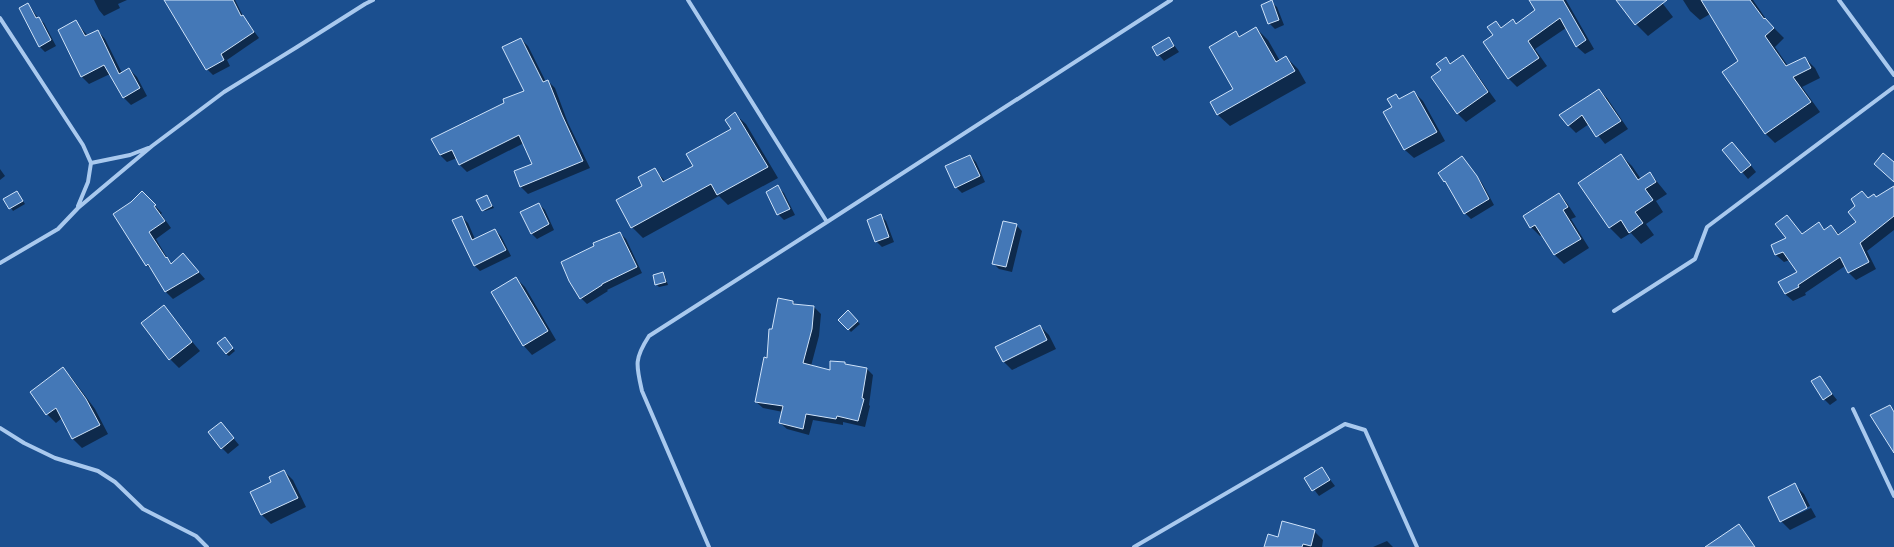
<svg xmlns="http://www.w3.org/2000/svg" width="1894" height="547" font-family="'IBM Plex Sans',sans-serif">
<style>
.shadow{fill:#0007}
.building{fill:#4478b7;stroke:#cfe3fa}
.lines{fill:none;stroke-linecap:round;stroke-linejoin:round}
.minor{stroke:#a9c9ee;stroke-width:4}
</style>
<rect width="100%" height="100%" fill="#1b4f8f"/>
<path class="shadow" d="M94,0H127L118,4L120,8L104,16L99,10Z
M165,0H235L244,18L259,38L227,60L230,66L213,75L207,69Z
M1530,0H1566L1594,49L1585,54L1576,46L1566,28L1535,49L1547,66L1517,87L1509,79L1484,42L1494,35L1496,22L1502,28L1513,21L1517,24L1537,10Z
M1617,0H1660L1673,17L1648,36L1636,24Z
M1683,0H1753L1768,22L1784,38L1775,47L1788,66L1805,58L1815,68L1820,78L1802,87L1820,112L1775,143L1765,133L1740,61L1710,14L1700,20L1690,11Z
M1271,2L1277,7L1284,25L1275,29L1269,23Z
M28,4L38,18L44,23L56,46L45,52L40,47L20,9Z
M75,21L88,36L98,31L105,39L122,73L129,69L137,77L147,96L131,105L123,97L110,74L89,84L81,76Z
M1256,28L1268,40L1280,61L1286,57L1298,69L1306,83L1230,126L1218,115L1211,102L1234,89L1236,33L1241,37Z
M1169,38L1179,52L1164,61L1153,48Z
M521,39L528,46L546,82L548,81L555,88L568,123L590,168L528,194L521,187L515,172L534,164L524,143L467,172L460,165L457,158L447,162L440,155L433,140L506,103L526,91Z
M1463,57L1471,66L1496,101L1466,122L1457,113L1442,70L1446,59L1452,64Z
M1599,90L1607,98L1628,129L1605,144L1589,124L1576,133L1568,125Z
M1414,92L1423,101L1445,141L1414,158L1405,150L1384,112L1393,107L1396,95L1400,100Z
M735,114L746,124L778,178L728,205L719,196L643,238L632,227L643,186L654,169L666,182L694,166L732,129Z
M1738,149L1756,172L1748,179L1724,150Z
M1621,155L1632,166L1641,179L1650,173L1667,194L1656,201L1663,212L1646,224L1654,235L1641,244L1631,233L1621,239L1610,228L1579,183Z
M970,156L976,162L985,182L962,193L956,187Z
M1462,157L1482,183L1494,205L1471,219L1465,213L1450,186L1439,174Z
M0,169L5,176L0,180Z
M778,187L784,193L795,215L784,220L778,214Z
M1894,187V230L1867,251L1876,269L1856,280L1848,272L1845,266L1805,293L1806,295L1793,301L1785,294L1799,272L1790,260L1784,262L1776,255L1772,245L1787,239V216L1803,235L1819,223L1825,230L1831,226L1840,235L1857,222L1869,199L1877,198Z
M17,192L25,204L13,211L5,199Z
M142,193L162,213L161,214L171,228L156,239L169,261L172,264L190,262L205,279L173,299L166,292L154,272L147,265L131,203Z
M1559,194L1567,203L1576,217L1571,219L1589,248L1564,264L1555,255L1542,235L1540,236L1531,227Z
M487,196L494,208L485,211L482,209Z
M539,204L545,210L554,230L537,239L531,233Z
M881,216L886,221L894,242L882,247L876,241Z
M462,217L468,223L475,239L495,230L501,236L511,256L480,271L474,265Z
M1016,225L1022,231L1012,272L999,269L993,263Z
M620,233L626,239L642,273L607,290L608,291L587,304L581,298Z
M663,273L665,276L668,285L659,287L656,284Z
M516,278L525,287L556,340L532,355L524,346L492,293Z
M793,302L796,305L814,307L821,314L819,336L811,366L831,371L845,363L848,365L867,369L873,375L869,405L870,406L865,427L843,422V425L813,420L809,435L787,429L780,423L783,412L763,408L756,402L768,359L773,331Z
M163,307L200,351L179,368L170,359Z
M848,312L860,324L851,332L840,320Z
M1040,326L1049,335L1056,349L1012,370L1004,362Z
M227,341L235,351L229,356L226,354Z
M63,368L71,377L95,409L108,434L82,448L73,439L62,418L56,423L47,414Z
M1819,377L1837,400L1830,405L1824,399Z
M221,423L239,445L228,454L222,448Z
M1322,469L1335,486L1319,496L1306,479Z
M284,471L293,480L306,507L271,524L262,515L252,493L273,483Z
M1795,485L1804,494L1810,506L1783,519V521L1811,508L1816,517L1790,530L1781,521Z
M1314,531L1323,540L1322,547H1265L1279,538Z
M1387,541L1393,547H1373Z"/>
<path class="building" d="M164,0H233L241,16L243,15L254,32L221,54L224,60L206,70Z
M1272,0L1279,20L1268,24L1261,5Z
M1529,0H1563L1586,40L1576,47L1560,18L1528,41L1539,58L1508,79L1483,42L1493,35L1487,27L1496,21L1501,28L1513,19L1516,24L1535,10Z
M1616,0H1667L1635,25Z
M1701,0H1750L1764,19L1765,18L1774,28L1765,36L1786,66L1805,57L1811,68L1793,77L1811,102L1765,134L1722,72L1738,61Z
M28,3L36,18L39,17L51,40L39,47L19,8Z
M76,20L85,36L98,30L119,74L129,68L140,88L123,98L104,65L81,77L58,30Z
M1256,27L1276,62L1286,56L1295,71L1217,115L1210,102L1233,89L1209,47L1236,31L1239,37Z
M1169,37L1174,46L1157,56L1152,47Z
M521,38L543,82L548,80L562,115L583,161L520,187L514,171L532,164L519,135L459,165L452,150L440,155L431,139L504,103L503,99L524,91L502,47Z
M1463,55L1488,92L1457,114L1431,77L1441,70L1436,64L1446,57L1450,64Z
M1599,89L1621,121L1596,137L1582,115L1568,126L1559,115Z
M1414,91L1437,132L1404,150L1383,112L1392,107L1387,99L1396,94L1399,99Z
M735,112L768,167L717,195L711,184L631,228L616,200L642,186L638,177L655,168L663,182L693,166L686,154L731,129L725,120Z
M1732,142L1751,165L1741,173L1722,150Z
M1883,153L1894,162V182L1874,164Z
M1621,154L1638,180L1650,172L1656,182L1645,189L1653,200L1635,212L1643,223L1629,233L1621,220L1609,228L1578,183Z
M970,155L980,176L955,188L945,166Z
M1462,156L1477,176L1489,199L1464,214L1445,181L1444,182L1438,173Z
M778,185L790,209L777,215L766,192Z
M1894,186V216L1860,243L1869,262L1848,273L1840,257L1798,285L1799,287L1785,294L1778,282L1797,272L1783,252L1775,255L1771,245L1786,238L1775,224L1787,215L1802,234L1819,222L1824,230L1831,225L1838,235L1856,222L1848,212L1855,206L1851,199L1862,191L1868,198L1874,194L1876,197Z
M17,191L23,201L9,209L3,199Z
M142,191L156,205L154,206L165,221L149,232L166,258L167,257L171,264L183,253L199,272L165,292L148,264L146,266L113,214L131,202Z
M1559,193L1568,207L1563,210L1581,239L1554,255L1535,225L1530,228L1523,216Z
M487,195L492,206L482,211L476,200Z
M539,203L549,224L531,234L520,212Z
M881,214L889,237L875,242L867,220Z
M462,216L472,240L495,229L506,250L474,266L452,220Z
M1003,221L1017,224L1006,267L992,264Z
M620,232L637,267L602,284V285L580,299L569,281L561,262L594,246L593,243Z
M663,272L666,282L655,285L653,275Z
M516,277L548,331L523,346L491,292Z
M778,298L793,301V304L814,306L812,329L803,363L830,370V361L845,362V364L867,368L862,398L864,399L858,421L837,416L836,419L806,414L803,429L779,423L783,406L755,402L764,357L767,358L769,329H772Z
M164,305L192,342L169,360L141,323Z
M848,310L858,321L848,330L838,320Z
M1040,325L1047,340L1003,362L995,347Z
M225,337L233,348L226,354L217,343Z
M63,367L86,399L100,425L72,439L56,408L46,415L30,392Z
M1820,376L1832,394L1823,400L1811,381Z
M1890,405L1894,412V453L1870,415Z
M221,422L234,438L221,449L208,432Z
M1322,467L1330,480L1312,491L1304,478Z
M284,470L298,498L261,515L250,492L271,482L269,477Z
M1795,483L1807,508L1780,522L1768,497Z
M1282,521L1315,530L1311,546L1303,544L1302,547H1264L1268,534L1278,537Z
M1739,524L1755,547H1705Z"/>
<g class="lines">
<path class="minor" d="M688,0L827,222L649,336C634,359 636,365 642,391L709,547
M1839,0L1894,75
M0,18L83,145L91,163L88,182L78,206
M91,163L130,155L148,148
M827,222L1171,0
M0,263L58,229L78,208L152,146L224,92L297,47L365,4L373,0
M1614,311L1695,259L1707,227L1894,87
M1853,409L1894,496
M0,428L24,443L55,458L98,471L115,482L143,509L196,536L207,547
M1134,547L1345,424L1365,430L1417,547"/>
</g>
</svg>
